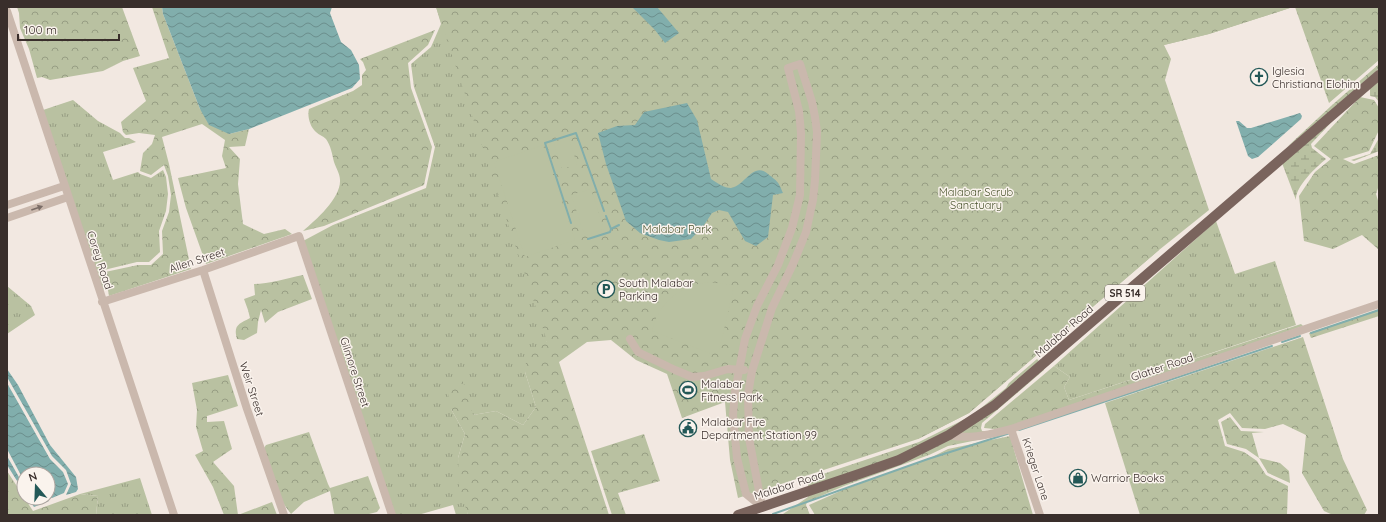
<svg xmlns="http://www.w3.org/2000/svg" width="1386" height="522" font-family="Quicksand,sans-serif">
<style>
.grass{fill:url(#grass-tufts)}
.forest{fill:url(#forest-crowns)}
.wetland{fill:url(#wetland-marsh)}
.garden{fill:#b9c1a1}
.water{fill:url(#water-waves)}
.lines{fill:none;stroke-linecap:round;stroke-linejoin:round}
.stream{stroke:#81aeac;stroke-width:2}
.street{stroke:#cab8ad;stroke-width:8}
.primary{stroke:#7a645d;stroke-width:10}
.oneway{fill:#7a6c66}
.labels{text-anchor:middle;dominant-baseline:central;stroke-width:3;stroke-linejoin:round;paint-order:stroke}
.shield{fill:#faf3ed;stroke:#736965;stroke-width:1}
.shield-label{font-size:10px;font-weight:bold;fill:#392e2b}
.poi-label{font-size:11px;fill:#392e2b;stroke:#faf3ed;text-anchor:start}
.park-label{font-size:11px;fill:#4c5630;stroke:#faf3ed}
.street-label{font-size:11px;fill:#392e2b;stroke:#faf3ed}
</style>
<defs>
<pattern id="grass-tufts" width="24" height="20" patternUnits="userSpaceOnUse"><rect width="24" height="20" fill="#b9c1a1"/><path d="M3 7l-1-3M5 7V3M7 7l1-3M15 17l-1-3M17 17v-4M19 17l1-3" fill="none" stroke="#979d83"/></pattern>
<pattern id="forest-crowns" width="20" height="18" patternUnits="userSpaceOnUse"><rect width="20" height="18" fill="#b9c1a1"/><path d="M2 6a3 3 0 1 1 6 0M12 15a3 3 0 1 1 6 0" fill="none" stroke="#979d83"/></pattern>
<pattern id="wetland-marsh" width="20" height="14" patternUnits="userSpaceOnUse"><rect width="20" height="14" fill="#b9c1a1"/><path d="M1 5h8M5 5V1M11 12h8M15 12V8" fill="none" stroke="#979d83"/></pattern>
<pattern id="water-waves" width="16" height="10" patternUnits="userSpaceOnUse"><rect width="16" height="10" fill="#81aeac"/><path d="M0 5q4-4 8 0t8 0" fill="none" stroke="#6b8e8c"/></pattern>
</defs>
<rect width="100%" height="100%" fill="#f2e8e1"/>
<path class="grass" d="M436,7H1293L1209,34L1164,45L1102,67L1159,250L969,413L918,439L782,309L547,341L525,372L536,407L523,425L496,411L473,415L451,409L465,434L458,458L468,515H456L453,505L418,515H395L303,241L333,225L426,188L435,147L414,87L411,64L431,47L441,24Z
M73,100L98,121L120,133L125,138H129L136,142L103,152L113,180L138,172L140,174L151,178L163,170L166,177L168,194L166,211L159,231L160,252L149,262H137L104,270L102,273L105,290L99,291L40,111Z
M1216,221L1235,274L1275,261L1296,325L1069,400L1064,387L1070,377L1054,366Z
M7,286L31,306L35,315L7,334Z
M140,478L152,515H96L98,496L80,494Z"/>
<path class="forest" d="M17,7H122L140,56L123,61L103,71L50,80L42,77L37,78L29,49L20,28L19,13Z
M152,7H162L163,14L200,109L229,134L249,129L245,146L229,147L240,159L238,184L243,224L264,234L285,229L292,234L206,264L186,208L178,178L226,168L222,156L225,140L202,124L162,137L169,164L191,269L109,296L105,272L138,265H151L163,254L162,231L169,212L171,195L168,176L164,165L151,175L140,171L143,153L152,144L155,135L139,133L126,135L123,132L121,122L146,101L133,68L169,58Z
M436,7H1293L1209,34L1164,45L1171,59L1165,80L1209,210L1159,250L969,413L918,439L738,498L730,460L725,402L682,418L667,374L636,360L611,340L587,342L559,362L609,515H468L459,487L458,458L465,434L451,409L447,388L461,375L473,415L496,411L523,425L536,407L525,372L527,352L547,341Z
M1295,7H1379V60L1329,103Z
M435,30L428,45L408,63L411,88L432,147L424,185L324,226L303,231C316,220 341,198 340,180C340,174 336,168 334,162C332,154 331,146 326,139C323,136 319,135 316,132C310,127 307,116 309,109L353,91L362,85V75L366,70L363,62L360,59Z
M1379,64V69L1299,138L1287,147L1331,106Z
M1360,97L1374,100L1379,108V130L1369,151L1343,159L1354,164L1379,155V185L1376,194L1379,204V250L1362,235L1333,249L1304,241L1299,196L1315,172L1331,159L1314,146Z
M303,275L312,299L278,312L265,323L261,310L258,322L257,333L244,340L237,339C233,325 239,324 250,318L248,310L244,299L255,295L254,284C269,284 287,278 303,275Z
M1379,310V316L1311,338L1309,333Z
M1301,324L1303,326L1011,427L995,429L984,428L985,424L1054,366L1070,377L1064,387L1069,400Z
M1303,337L1343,459L1367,510L1364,515H1333L1324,511L1302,473L1306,435L1283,424L1265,429L1242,428L1230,413L1218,420L1225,446L1244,452L1257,461L1266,475L1288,486L1287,515H1140L1105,403Z
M1037,359L1040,362L993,402L947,431L898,456L808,487V479L919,442L971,416L1006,388L1009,383Z
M1044,369V370L982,423L981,428L982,431L1007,434L948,446L929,455L844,486L807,502L806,505L810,515H778L783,514L808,497V496L900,463Z
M228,375L238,406L207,416V422L224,421L232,449L213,462L234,486L238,515L272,502L277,515H224L213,487L195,455L203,451L196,427L197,410L192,383Z
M1230,417L1241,431L1264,432L1252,433L1259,458L1280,463L1289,471L1290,483L1268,473L1259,458L1246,449L1227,444L1221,422Z
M309,432L328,484L330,488L368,476L380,508L377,512L365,515H335L334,513L330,491L304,502L291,514L283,503L264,448L266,445Z
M644,434L660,481L618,493L626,515H612L591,451Z
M1010,436L1033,515H815L809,505L845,489L930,458L948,449Z
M7,471L33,511L80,494L98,496L96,515H7Z"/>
<path class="wetland" d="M1379,80V102L1375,97L1370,96V87Z
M1339,114L1311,144L1312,148L1326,159C1316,167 1295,187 1296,200L1282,163Z
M1379,138V151L1354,161L1351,160L1370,154Z"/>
<path class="garden" d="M569,139L577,164L562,169L554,144Z
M543,145L575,240L525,257L494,162Z
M591,189L604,229L585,236L571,195Z
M708,282L726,284L734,286L719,351L712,354L652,331C658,303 680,286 708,282Z"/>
<path class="water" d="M162,7H332L330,13L341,42L351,50L359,65L360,79L352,88L249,129L229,134L209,125L200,109L163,14Z
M632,7H657L679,33L665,43L655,30Z
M687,103L697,120L711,179C717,183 724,188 731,188C745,186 753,161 768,174C778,182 778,181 783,193L773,195L768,237L756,246L745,241L728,212L719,210L712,213L704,225L691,239L669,242L659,240L640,233L626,221L606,164L598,133L617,126L635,125L644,112Z
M1300,113L1302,116L1301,119L1258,157L1252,159L1248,156L1236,121H1239L1247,128H1251Z
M7,369L18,385L50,445L76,477L78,489L76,492L66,495L71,484L66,470L52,456L7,377Z
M7,383L50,459L63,472L68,484L64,493L52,498H48V474H24V481L7,449Z
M7,456L24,486V492L7,465Z
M28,498H37L49,501L34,507Z"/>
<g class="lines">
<path class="stream" d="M571,223L545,143L576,133L604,211
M611,229L619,225
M588,239L610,232L611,229L606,216
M1311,333L1379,310
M1282,342L1300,336
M1019,430L1272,346
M773,514L928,459L1010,433"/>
<path class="street" d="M7,11L174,515
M800,64L812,102L815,117L817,132L815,180L813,200L806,232L793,264L772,308L752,371L748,394L749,438L762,507L746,494L737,458L733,415L735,392L745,339L757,306L778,265L792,228L800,195L801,133L799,111L788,68Z
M7,205L64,186
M7,218L68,197
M203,270L247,409L284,515
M102,302L203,270L299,236L392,515
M630,339L638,352L675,370L692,377L704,376L728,369L744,370
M1011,429L1040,515
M949,435C970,440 990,434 1011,429L1379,304"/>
<path class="primary" d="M738,515L859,474L899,460L949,435L995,405L1379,75"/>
</g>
<defs><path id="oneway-solid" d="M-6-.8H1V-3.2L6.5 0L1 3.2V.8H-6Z"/></defs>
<use class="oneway" href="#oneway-solid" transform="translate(37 208) rotate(-19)"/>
<defs>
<symbol id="church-ring" viewBox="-11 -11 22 22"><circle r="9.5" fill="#faf3ed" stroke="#235857" stroke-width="1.5"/><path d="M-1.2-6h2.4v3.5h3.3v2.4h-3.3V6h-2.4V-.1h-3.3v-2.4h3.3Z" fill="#235857"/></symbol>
<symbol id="parking-ring" viewBox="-11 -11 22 22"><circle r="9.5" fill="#faf3ed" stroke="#235857" stroke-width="1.5"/><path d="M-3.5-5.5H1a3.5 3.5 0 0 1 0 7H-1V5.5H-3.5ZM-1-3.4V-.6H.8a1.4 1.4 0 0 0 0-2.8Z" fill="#235857"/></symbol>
<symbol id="stadium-ring" viewBox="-11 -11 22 22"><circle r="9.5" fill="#faf3ed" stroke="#235857" stroke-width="1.5"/><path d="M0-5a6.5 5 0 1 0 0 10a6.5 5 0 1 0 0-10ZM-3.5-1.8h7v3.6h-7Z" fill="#235857"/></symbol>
<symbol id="civic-ring" viewBox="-11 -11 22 22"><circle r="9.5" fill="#faf3ed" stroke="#235857" stroke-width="1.5"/><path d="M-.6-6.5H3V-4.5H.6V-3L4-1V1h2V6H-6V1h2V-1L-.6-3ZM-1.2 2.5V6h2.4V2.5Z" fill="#235857"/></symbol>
<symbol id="shop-ring" viewBox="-11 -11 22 22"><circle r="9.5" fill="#faf3ed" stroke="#235857" stroke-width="1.5"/><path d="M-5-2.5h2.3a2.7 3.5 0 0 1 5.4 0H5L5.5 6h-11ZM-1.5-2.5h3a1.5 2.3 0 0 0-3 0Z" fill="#235857"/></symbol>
</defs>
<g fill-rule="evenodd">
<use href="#church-ring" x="1249" y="67" width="20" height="20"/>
<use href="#parking-ring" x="596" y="279" width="20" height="20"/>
<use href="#stadium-ring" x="678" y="380" width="20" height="20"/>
<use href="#civic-ring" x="678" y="418" width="20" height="20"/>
<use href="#shop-ring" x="1068" y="468" width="20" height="20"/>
</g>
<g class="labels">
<rect class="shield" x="1105" y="285" width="40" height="16" rx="3"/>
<g class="shield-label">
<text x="1125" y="293">SR 514</text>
</g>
<g class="poi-label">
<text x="1272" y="71">Iglesia<tspan x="1272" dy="13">Christiana Elohim</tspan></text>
<text x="619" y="283">South Malabar<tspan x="619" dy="13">Parking</tspan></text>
<text x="701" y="384">Malabar<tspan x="701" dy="13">Fitness Park</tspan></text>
<text x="701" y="422">Malabar Fire<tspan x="701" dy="13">Department Station 99</tspan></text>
<text x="1091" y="478">Warrior Books</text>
</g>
<g class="park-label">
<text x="976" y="192">Malabar Scrub<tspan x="976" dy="13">Sanctuary</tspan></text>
<text x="677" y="229">Malabar Park</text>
</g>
<g class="street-label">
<text transform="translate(100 260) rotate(72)">Corey Road</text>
<text transform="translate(197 260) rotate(-18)">Allen Street</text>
<text transform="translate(1064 331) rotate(-41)">Malabar Road</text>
<text transform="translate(1162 367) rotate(-19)">Glatter Road</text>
<text transform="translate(355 372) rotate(72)">Gilmore Street</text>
<text transform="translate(252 389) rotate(72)">Weir Street</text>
<text transform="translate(1036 469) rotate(72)">Krieger Lane</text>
<text transform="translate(789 485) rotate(-18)">Malabar Road</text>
</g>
</g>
<rect width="1386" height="522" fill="none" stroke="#392e2b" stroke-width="16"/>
<g transform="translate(36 486) rotate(341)"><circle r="19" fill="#faf3ed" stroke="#ada49f"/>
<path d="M0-3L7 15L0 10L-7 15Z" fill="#235857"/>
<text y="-6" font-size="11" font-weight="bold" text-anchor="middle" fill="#392e2b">N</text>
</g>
<path d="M18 34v6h101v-6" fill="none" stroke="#392e2b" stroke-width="2"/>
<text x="24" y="34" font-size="12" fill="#392e2b" stroke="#faf3ed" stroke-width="3" paint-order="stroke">100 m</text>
</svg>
